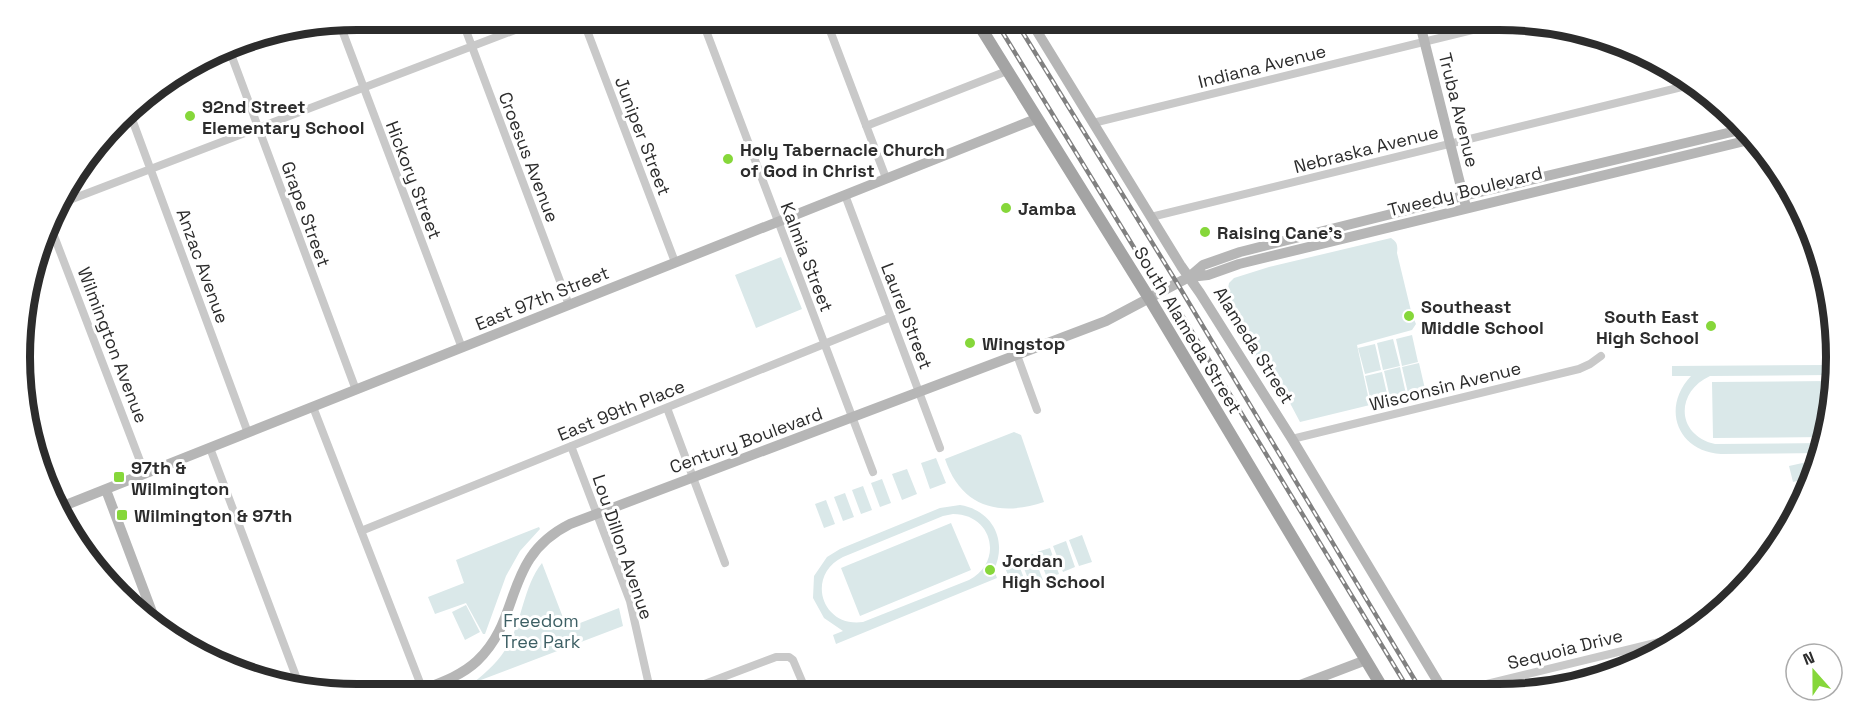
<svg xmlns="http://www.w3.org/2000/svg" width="1856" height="714" font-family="'Space Grotesk',sans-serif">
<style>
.green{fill:#dae8e9;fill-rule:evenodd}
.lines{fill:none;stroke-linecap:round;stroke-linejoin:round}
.street{stroke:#c9c9c9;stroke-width:8}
.secondary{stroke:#b6b6b6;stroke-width:10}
.primary{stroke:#a4a4a4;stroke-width:12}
.rail-casing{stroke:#818181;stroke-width:4.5}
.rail{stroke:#fff;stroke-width:2;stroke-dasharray:7;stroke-linecap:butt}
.poi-dot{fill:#86d73a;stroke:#fff;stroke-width:2}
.labels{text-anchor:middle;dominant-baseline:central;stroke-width:6;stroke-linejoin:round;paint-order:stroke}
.street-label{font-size:18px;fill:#2c2c2c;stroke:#fff}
.poi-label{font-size:18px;font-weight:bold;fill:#2c2c2c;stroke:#fff;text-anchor:start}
.park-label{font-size:18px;fill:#3d5f64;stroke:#fff}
.rim{fill:none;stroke:#2c2c2c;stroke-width:8}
</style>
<rect width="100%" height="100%" fill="#fff"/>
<path class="green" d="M1391,238C1397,242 1398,245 1397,253L1412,315L1416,324L1412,330L1357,345L1370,405L1300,422L1273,371L1264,369L1258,361L1227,294L1229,283L1234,278L1269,267Z
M781,257L802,309L756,328L735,275Z
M1412,335L1418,362L1402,366L1396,339Z
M1393,339L1400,366L1383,370L1377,343Z
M1375,344L1381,370L1365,374L1358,348Z
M1419,363L1425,389L1408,393L1402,367Z
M1830,365V375L1710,376C1675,392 1676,435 1715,444L1825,443L1821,453L1721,454C1677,451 1661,408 1691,376H1672V366Z
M1400,367L1406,394L1390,398L1384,371Z
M1382,372L1388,398L1371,402L1365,376Z
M1829,381L1825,437L1713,438L1712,382Z
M1014,432L1021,435L1044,502C999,517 961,507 945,459Z
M936,458L946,483L930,489L921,463Z
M1816,460L1817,463L1810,478L1793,482L1789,466Z
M907,469L917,494L902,500L892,474Z
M882,479L891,503L880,507L871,483Z
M863,486L872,510L861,514L852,490Z
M845,493L854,517L843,521L834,497Z
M826,500L835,524L824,528L815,504Z
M960,505C992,510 1008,540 994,570L997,578L836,644L833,635L843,631L824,618L813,598L814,576L827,557L840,549L940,508ZM953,514C993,514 1004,562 969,580L863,622C822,628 805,576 843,557L943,516Z
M951,523L971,570L860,616L841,568Z
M539,527L540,529L520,551L506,576L485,634H483L466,603L435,614L428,597L464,583L456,560Z
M1082,535L1092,562L1079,566L1069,540Z
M1066,541L1075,567L1063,572L1053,546Z
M1050,548L1059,574L1047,578L1037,552Z
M1033,554L1043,580L1030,584L1020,558Z
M1017,560L1027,586L1014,591L1004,565Z
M542,563L567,628L619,608L623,626L473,683C487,672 500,660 508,645C523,619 523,587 542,563Z
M466,605L480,632L465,640L452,612Z"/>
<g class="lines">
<path class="street" d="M462,20L569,305
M583,20L675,262
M702,20L873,472
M826,20L886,178
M339,22L462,348
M828,25L842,20
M1035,28L1069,20
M229,49L356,390
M129,111L248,433
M1093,123L1509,21
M866,126L1007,71
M845,195L940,448
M59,204L541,20
M1151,217L1694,84
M51,228L145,474
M1017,355L1037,410
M313,407L424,693
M667,408L725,563
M1292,439L1579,369L1590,364L1601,356
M571,446L630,601L651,694
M210,448L300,687
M361,531L891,317
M1454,692L1684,636
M678,694L776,657H789L793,660L807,693"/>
<path class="secondary" d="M1030,20L1181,266L1200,293L1292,439L1444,692
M1419,20L1465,203
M1190,277L1208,275L1239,264L1749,140
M106,490L158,628
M61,507L1036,119
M1282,692L1366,660
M411,694C433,685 459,678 477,661C523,618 502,558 570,524L1106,321L1189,277L1203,265L1240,252L1463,196L1740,130"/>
<path class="primary" d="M976,20L1149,298L1385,692"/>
<defs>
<path id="rail" d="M995,20L1152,277
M1015,20L1177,283L1422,692
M1174,302L1410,692"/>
</defs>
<use href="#rail" class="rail-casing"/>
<use href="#rail" class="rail"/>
</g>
<g class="poi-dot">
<circle cx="190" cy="116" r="6"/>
<circle cx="728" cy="159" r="6"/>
<circle cx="1006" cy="208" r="6"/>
<circle cx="1205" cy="232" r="6"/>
<circle cx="1409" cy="316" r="6"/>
<circle cx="1711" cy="326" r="6"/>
<circle cx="970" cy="343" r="6"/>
<rect x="113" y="471" width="12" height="12" rx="3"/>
<rect x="116" y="509" width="12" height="12" rx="3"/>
<circle cx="990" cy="570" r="6"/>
</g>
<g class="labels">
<g class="street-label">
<text transform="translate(1262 66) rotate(-14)">Indiana Avenue</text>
<text transform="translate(1459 110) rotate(76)">Truba Avenue</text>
<text transform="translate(643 136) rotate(69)">Juniper Street</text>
<text transform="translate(1366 149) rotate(-14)">Nebraska Avenue</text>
<text transform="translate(529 157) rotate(69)">Croesus Avenue</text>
<text transform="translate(414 180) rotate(69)">Hickory Street</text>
<text transform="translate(1465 191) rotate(-14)">Tweedy Boulevard</text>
<text transform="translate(306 214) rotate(70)">Grape Street</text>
<text transform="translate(807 257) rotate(69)">Kalmia Street</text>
<text transform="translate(203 266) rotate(70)">Anzac Avenue</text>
<text transform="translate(542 298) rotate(-22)">East 97th Street</text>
<text transform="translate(907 316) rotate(69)">Laurel Street</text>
<text transform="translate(1188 330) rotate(59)">South Alameda Street</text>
<text transform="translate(113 345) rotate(69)">Wilmington Avenue</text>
<text transform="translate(1254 345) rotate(58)">Alameda Street</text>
<text transform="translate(1445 386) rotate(-14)">Wisconsin Avenue</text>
<text transform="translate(621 410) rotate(-22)">East 99th Place</text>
<text transform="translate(746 440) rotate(-20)">Century Boulevard</text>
<text transform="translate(623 547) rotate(71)">Lou Dillon Avenue</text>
<text transform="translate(1565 649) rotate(-14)">Sequoia Drive</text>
</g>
<g class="poi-label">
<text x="202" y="106">92nd Street<tspan x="202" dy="21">Elementary School</tspan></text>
<text x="740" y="149">Holy Tabernacle Church<tspan x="740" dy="21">of God in Christ</tspan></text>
<text x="1018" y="208">Jamba</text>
<text x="1217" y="232">Raising Cane's</text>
<text x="1421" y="306">Southeast<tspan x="1421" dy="21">Middle School</tspan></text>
<text x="1699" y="316" text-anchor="end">South East<tspan x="1699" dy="21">High School</tspan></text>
<text x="982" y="343">Wingstop</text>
<text x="131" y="467">97th &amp;<tspan x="131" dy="21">Wilmington</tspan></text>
<text x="134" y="515">Wilmington &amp; 97th</text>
<text x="1002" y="560">Jordan<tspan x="1002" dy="21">High School</tspan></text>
</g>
<g class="park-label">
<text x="541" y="620">Freedom<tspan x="541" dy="21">Tree Park</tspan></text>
</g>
</g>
<path d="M0 0H1856V714H0ZM357 30H1499A327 327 0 0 1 1826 357V357A327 327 0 0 1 1499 684H357A327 327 0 0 1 30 357V357A327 327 0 0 1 357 30Z" fill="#fff" fill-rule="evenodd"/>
<path class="rim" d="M357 30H1499A327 327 0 0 1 1826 357V357A327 327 0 0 1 1499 684H357A327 327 0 0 1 30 357V357A327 327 0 0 1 357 30Z"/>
<g transform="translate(1814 672) rotate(339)"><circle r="28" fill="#ffffff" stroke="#ababab" stroke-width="1.5"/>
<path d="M0-4.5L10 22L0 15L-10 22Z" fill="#86d73a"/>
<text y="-9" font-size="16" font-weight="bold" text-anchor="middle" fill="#2c2c2c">N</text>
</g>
</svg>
